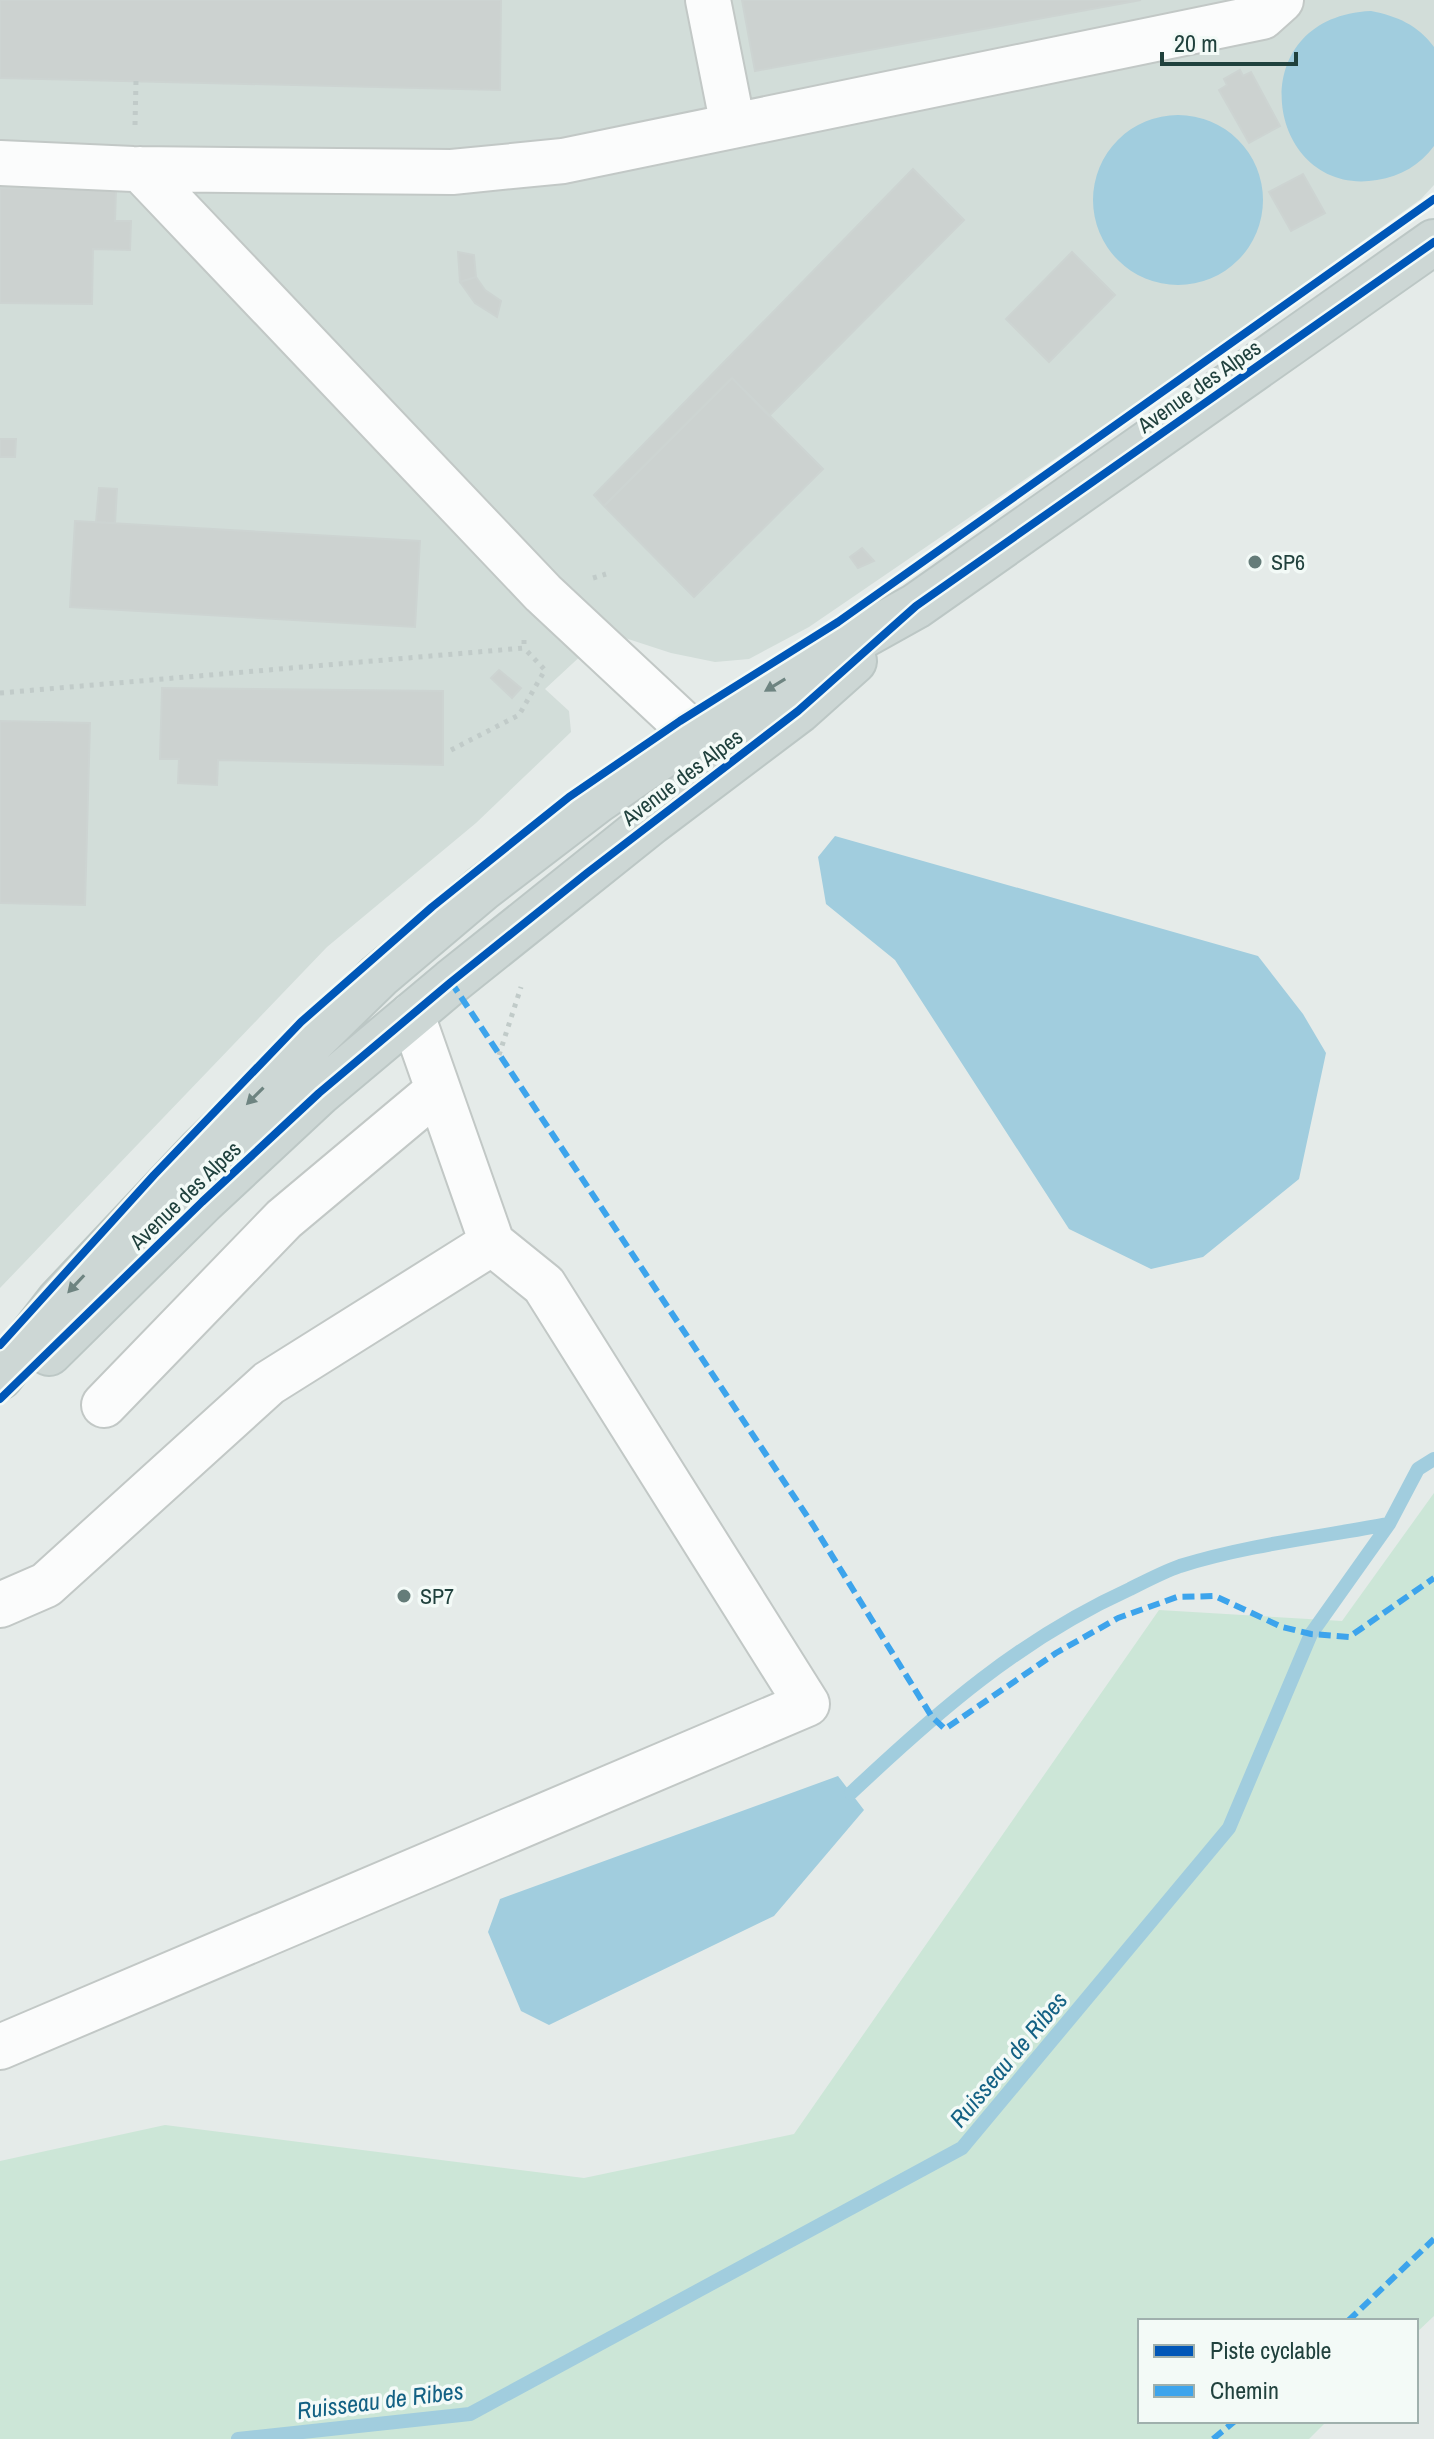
<svg xmlns="http://www.w3.org/2000/svg" width="1434" height="2439" font-family="'Archivo Narrow',sans-serif">
<style>
.built{fill:#d2ddd9}
.green{fill:#cce6d7}
.water{fill:#a1cdde}
.lines{fill:none;stroke-linecap:round;stroke-linejoin:round}
.stream{stroke:#a1cdde;stroke-width:14}
.building{fill:#ccd2d0;stroke:#cdd4d2;stroke-width:2}
.minor-casing{stroke:#c2c8c6;stroke-width:48}
.major-casing{stroke:#bcc7c5;stroke-width:48}
.path{stroke:#c1cbc9;stroke-width:5;stroke-dasharray:4 6;stroke-linecap:butt}
.minor{stroke:#fbfcfc;stroke-width:44}
.major{stroke:#cdd7d5;stroke-width:44}
.quiet{stroke:#3da4ec;stroke-width:6;stroke-dasharray:12 6;stroke-linecap:butt}
.cycleway-casing{stroke:#f3faf7;stroke-width:13}
.cycleway{stroke:#0057b8;stroke-width:8}
.oneway{fill:#6e8481}
.poi-dot{fill:#657c79;stroke:#f3faf7;stroke-width:3}
.labels{text-anchor:middle;dominant-baseline:central;stroke-width:7;stroke-linejoin:round;paint-order:stroke}
.street-label{font-size:22px;fill:#20413d;stroke:#f3faf7}
.poi-label{font-size:22px;fill:#20413d;stroke:#f3faf7;text-anchor:start}
.water-label{font-size:24px;font-style:italic;fill:#136184;stroke:#f3faf7}
</style>
<rect width="100%" height="100%" fill="#e5ebe9"/>
<path class="built" d="M0,0H1434V185L1421,199L1169,381L809,627L749,659L715,662L671,653L625,638L613,626L545,689L569,711L571,732L476,823L327,947L0,1288Z"/>
<path class="green" d="M1434,1493V2316L1416,2333V2321H1140V2421H1327L1309,2439H0V2161L165,2125L584,2178L794,2134L1159,1610L1342,1621Z"/>
<path class="water" d="M1371,11C1397,16 1418,25 1434,47V146C1420,165 1401,176 1377,180C1266,199 1237,17 1371,11Z
M1093 200a85 85 0 1 1 170 0a85 85 0 1 1-170 0Z
M835,836L1258,956L1303,1014L1326,1053L1299,1179L1203,1257L1151,1269L1069,1229L895,960L826,904L818,857Z
M838,1776L864,1810L774,1916L549,2025L521,2011L488,1932L500,1899Z"/>
<g class="lines">
<path class="stream" d="M851,1793C938,1711 1020,1639 1130,1589C1146,1581 1163,1572 1180,1566C1247,1545 1319,1537 1389,1524
M238,2439L470,2414L962,2148L1229,1828L1311,1634L1389,1524L1418,1469L1434,1459"/>
</g>
<path class="building" d="M0,0H501L500,90L0,78Z
M742,0H1141L755,71Z
M1240,70L1243,76L1251,72L1280,126L1249,143L1219,90L1227,85L1224,79Z
M913,169L964,220L769,416L732,378L604,506L594,495Z
M1303,174L1325,213L1291,231L1269,192Z
M0,188L116,190L115,221H131L130,250L93,249L92,304L0,303Z
M458,252L474,255L476,277L460,282Z
M1072,252L1115,295L1049,362L1006,319Z
M476,277L485,290L501,301L497,317L475,303L460,282Z
M732,378L823,469L694,597L604,506Z
M0,439H16L15,457H0Z
M99,488L117,489L115,523L96,522Z
M75,521L420,541L415,627L70,607Z
M862,548L874,561L858,568L850,557Z
M499,670L521,688L512,698L491,678Z
M162,688L443,691V765L218,760L217,785L178,783L179,759H160Z
M0,721L90,723L85,905L0,903Z"/>
<g class="lines">
<defs>
<path id="minor" d="M708,0L733,126
M0,163L133,169L452,172L563,161L1262,17L1281,0
M140,169L543,593L694,734
M104,1405L284,1219L438,1090
M0,1605L46,1585L269,1383L492,1243
M0,2047L807,1704L544,1285L492,1243L412,1015"/>
<path id="major" d="M49,1353L202,1202L319,1093L451,982L651,822L798,711L854,661
M0,1377L59,1301L200,1151L379,976L483,888L598,800L694,734L778,683L916,606L1434,242"/>
</defs>
<use href="#minor" class="minor-casing"/>
<use href="#major" class="major-casing"/>
<path class="path" d="M135,125L136,81
M593,578L606,574
M0,693L524,648V635
M451,750L519,715L545,670L524,648
M499,1055L521,987"/>
<use href="#minor" class="minor"/>
<use href="#major" class="major"/>
<path class="quiet" d="M451,982L813,1525L932,1717L945,1729L1056,1653L1118,1618L1177,1597L1215,1596L1282,1627L1311,1634L1349,1637L1434,1578
M1348,2321L1434,2239
M1213,2439L1235,2421"/>
<defs>
<path id="cycleway" d="M0,1345L154,1175L301,1022L432,907L569,797L680,721L838,622L1434,199
M0,1399L202,1202L319,1093L451,982L587,873L798,711L916,606L1434,242"/>
</defs>
<use href="#cycleway" class="cycleway-casing"/>
<use href="#cycleway" class="cycleway"/>
</g>
<defs><path id="oneway-solid" d="M-6-.8H1V-3.2L6.5 0L1 3.2V.8H-6Z" transform="scale(2)"/></defs>
<g class="oneway">
<use href="#oneway-solid" transform="translate(775 685) rotate(149)"/>
<use href="#oneway-solid" transform="translate(255 1096) rotate(135)"/>
<use href="#oneway-solid" transform="translate(76 1284) rotate(133)"/>
</g>
<g class="poi-dot">
<circle cx="1255" cy="562" r="8"/>
<circle cx="404" cy="1596" r="8"/>
</g>
<g class="labels">
<g class="street-label">
<text transform="translate(1199 386) rotate(-35)">Avenue des Alpes</text>
<text transform="translate(682 777) rotate(-37)">Avenue des Alpes</text>
<text transform="translate(185 1195) rotate(-44)">Avenue des Alpes</text>
</g>
<g class="poi-label">
<text x="1271" y="562">SP6</text>
<text x="420" y="1596">SP7</text>
</g>
<g class="water-label">
<text transform="translate(1008 2059) rotate(-50)">Ruisseau de Ribes</text>
<text transform="translate(380 2400) rotate(-7)">Ruisseau de Ribes</text>
</g>
</g>
<rect x="1138" y="2319" width="280" height="104" fill="#f3faf7" stroke="#9fb0ad" stroke-width="2"/>
<rect x="1154" y="2345" width="40" height="12" fill="#0057b8" stroke="#9fb0ad" stroke-width="2"/>
<text x="1210" y="2359" font-size="24" fill="#20413d">Piste cyclable</text>
<rect x="1154" y="2385" width="40" height="12" fill="#3da4ec" stroke="#9fb0ad" stroke-width="2"/>
<text x="1210" y="2399" font-size="24" fill="#20413d">Chemin</text>
<path d="M1162 52v12h134v-12" fill="none" stroke="#20413d" stroke-width="4"/>
<text x="1174" y="52" font-size="24" fill="#20413d" stroke="#f3faf7" stroke-width="6" paint-order="stroke">20 m</text>
</svg>
